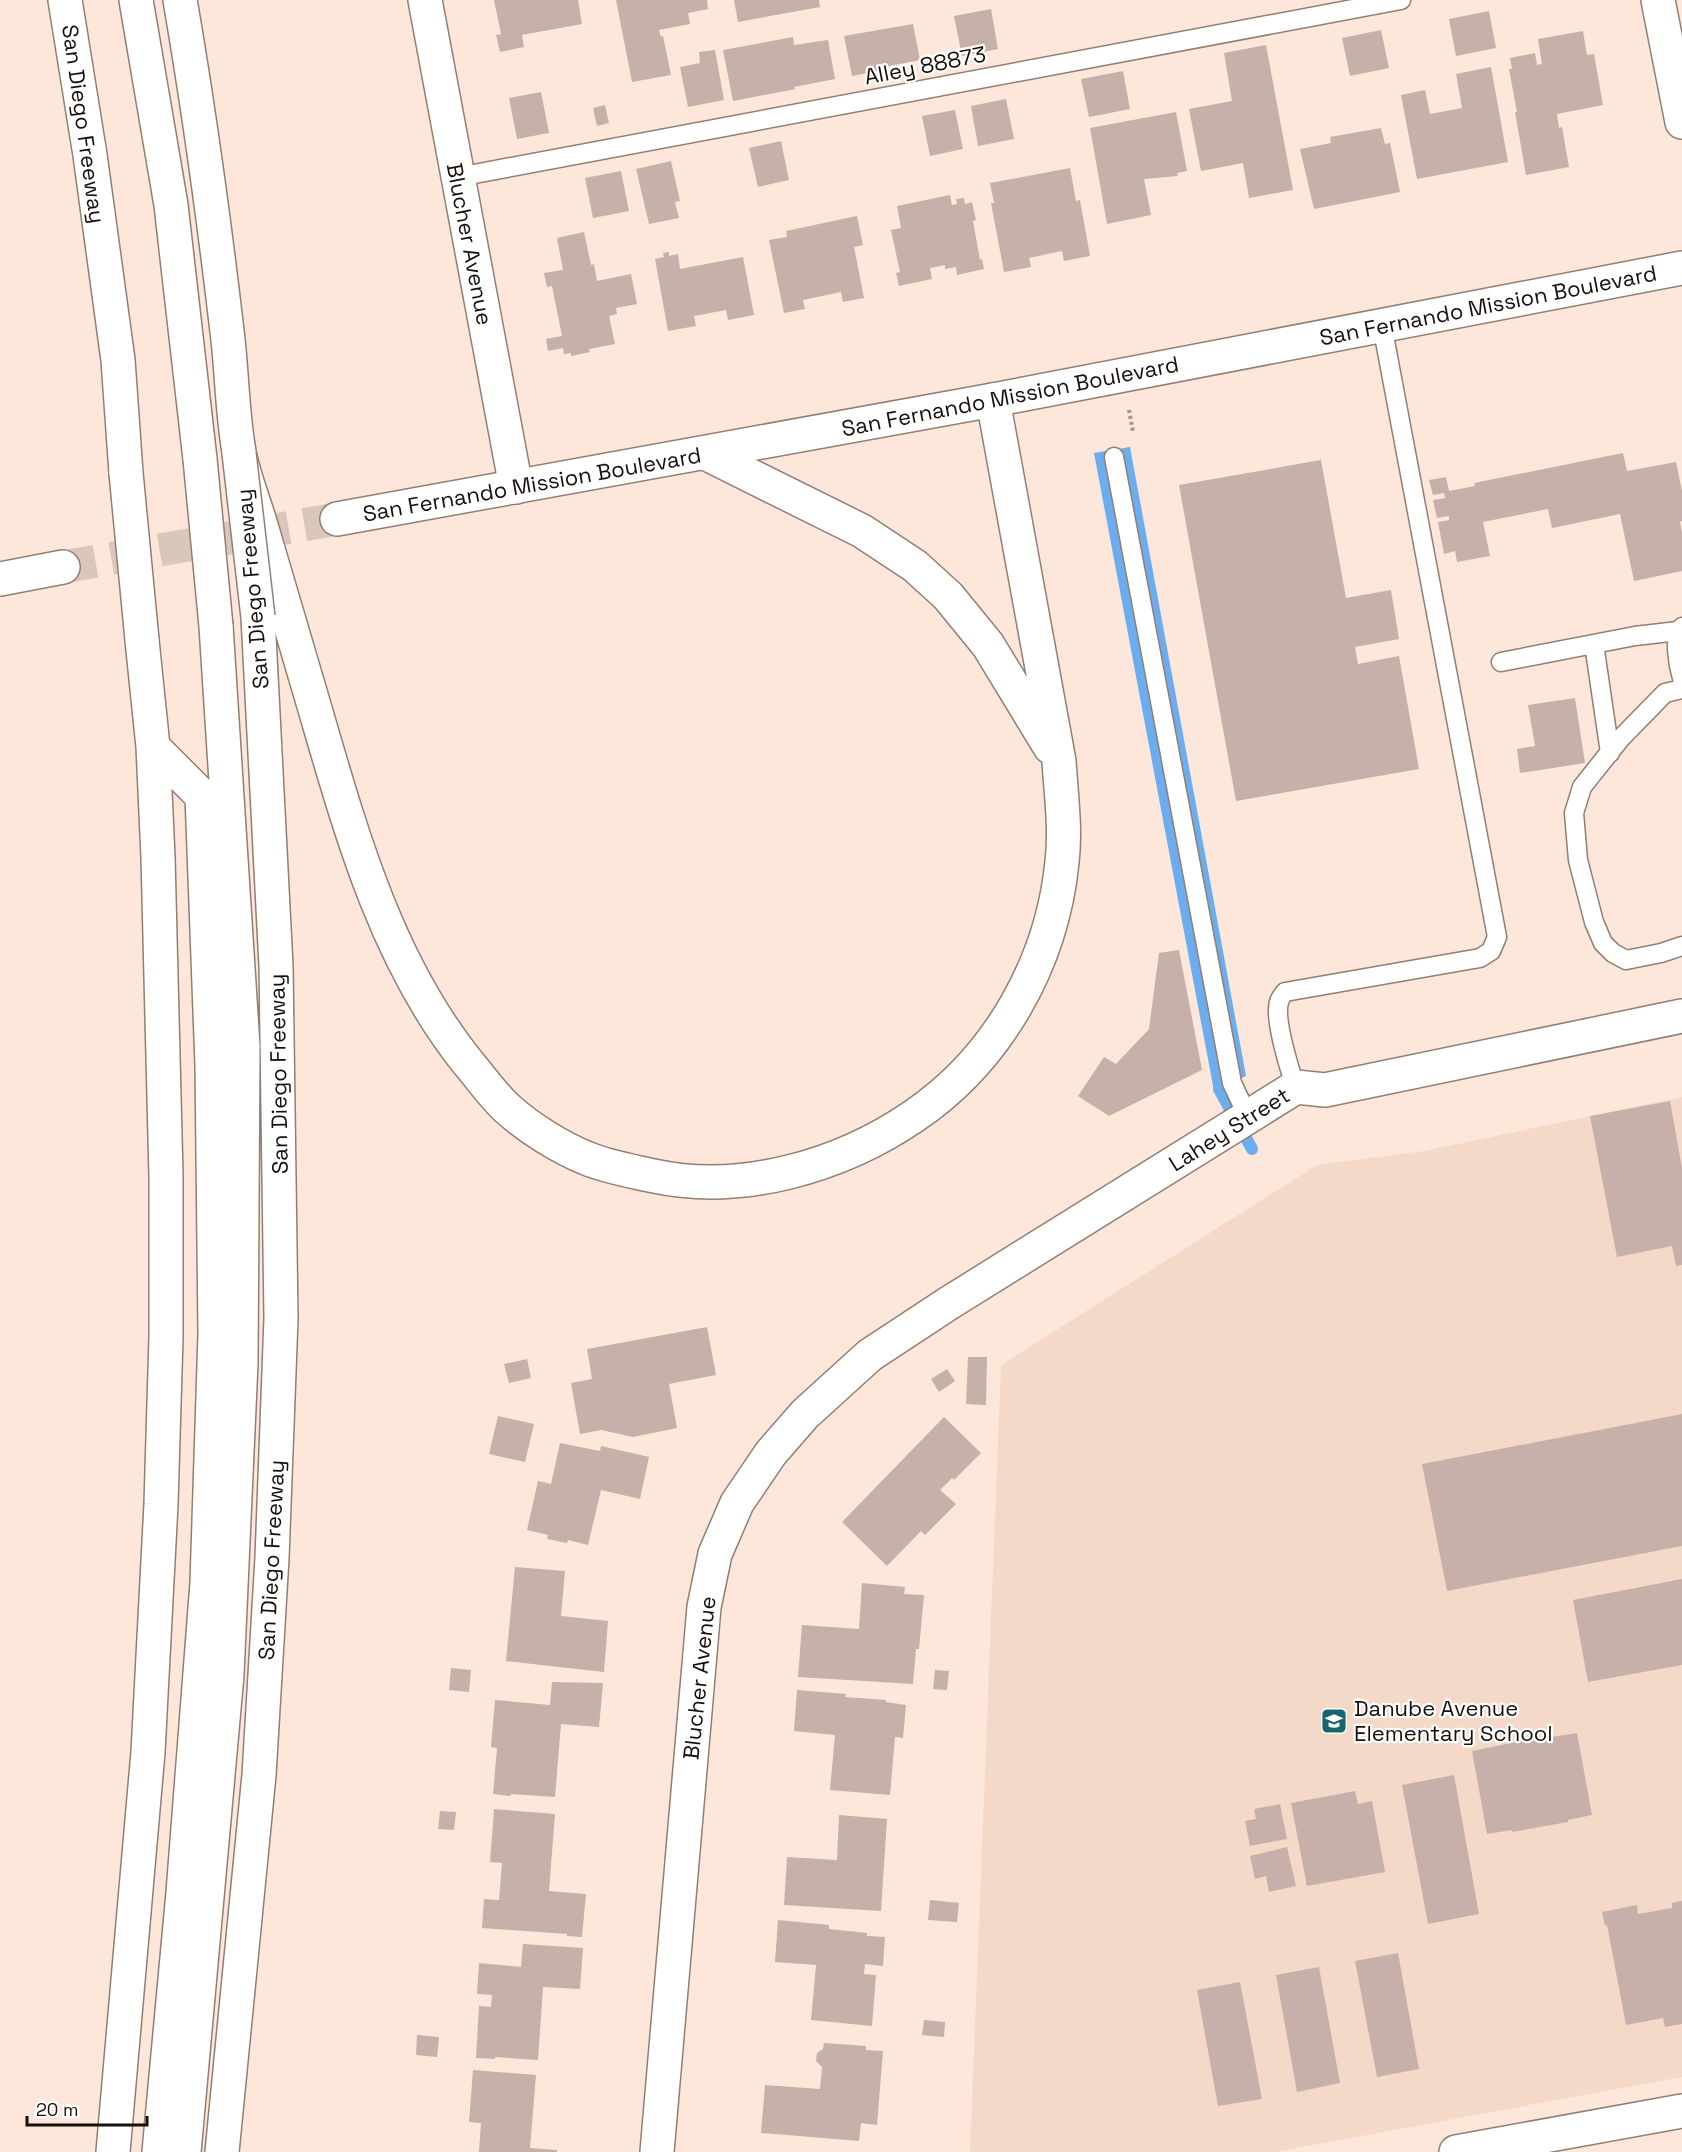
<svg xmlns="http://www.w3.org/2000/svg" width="1682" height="2152" font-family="'Space Grotesk',sans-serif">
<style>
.built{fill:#f5d9c8}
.water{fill:#6cadf0}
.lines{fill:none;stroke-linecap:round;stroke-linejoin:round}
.stream{stroke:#6cadf0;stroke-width:12}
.building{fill:#c7afaa}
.secondary-tunnel{stroke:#dac7bb;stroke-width:33;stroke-dasharray:33 16;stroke-linecap:butt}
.lane-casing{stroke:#927e72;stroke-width:21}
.street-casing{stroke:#927e72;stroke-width:36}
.secondary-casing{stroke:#927e72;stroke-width:36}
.highway-casing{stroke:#927e72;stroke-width:36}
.path{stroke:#a39389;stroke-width:4;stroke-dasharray:3 3;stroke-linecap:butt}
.lane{stroke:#fff;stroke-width:18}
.street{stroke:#fff;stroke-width:33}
.secondary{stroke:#fff;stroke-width:33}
.highway{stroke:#fff;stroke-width:33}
.highway-bridge-casing{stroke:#927e72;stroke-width:36;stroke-linecap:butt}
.highway-bridge{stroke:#fff;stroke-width:33}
.labels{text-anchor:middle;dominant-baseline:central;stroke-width:4.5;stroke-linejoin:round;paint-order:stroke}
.street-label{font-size:22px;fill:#160f0b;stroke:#fff}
.poi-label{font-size:22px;fill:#160f0b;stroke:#fff;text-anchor:start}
</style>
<rect width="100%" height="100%" fill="#fde7da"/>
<path class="built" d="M1682,1097V2077L1275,2152H970L1001,1365L1317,1165L1424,1151Z"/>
<path class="water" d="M1130,447L1246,1076L1214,1091L1094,453Z"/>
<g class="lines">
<path class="stream" d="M1221,1075L1219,1089L1252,1149"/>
</g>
<path class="building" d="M494,0H578L582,24L522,35L524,47L500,52L496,35L501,34Z
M616,0H707L708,9L688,13L690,24L659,30L661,37L663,36L671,75L632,82Z
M734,0H819L820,7L738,22Z
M991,9L998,49L962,56L954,16Z
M1489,11L1496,48L1456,56L1449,19Z
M913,24L920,60L884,67V70L852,76L844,36Z
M1381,30L1389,68L1350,76L1342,38Z
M1583,31L1587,55L1594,54L1603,105L1557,114L1559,128L1562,127L1569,167L1526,175L1515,112H1517L1509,69H1512L1510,58L1535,53L1537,65L1542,64L1538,39Z
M793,37L794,45L828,40L835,79L794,87L796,89L733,101L723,50Z
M1266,45L1293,190L1249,198L1243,163L1201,171L1189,109L1232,101L1224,53Z
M715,50L724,100L688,107L680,67L700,63L699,52Z
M1491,67L1508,162L1417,179L1401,95L1425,90L1430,114L1462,108L1456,74Z
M1123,71L1130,109L1089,117L1081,79Z
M541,92L549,133L517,139L509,98Z
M1006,99L1014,139L978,146L971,106Z
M605,105L609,123L597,126L593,108Z
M955,110L963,149L930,156L922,116Z
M1176,112L1187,171L1177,173L1178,176L1144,179L1151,215L1107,224L1090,128Z
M1381,128L1385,144L1390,143L1400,192L1314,209L1300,149L1331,143L1330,137Z
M781,141L789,180L758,187L749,148Z
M671,161L680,201L675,202L679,218L649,224L636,169Z
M1070,168L1076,201L1080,200L1090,256L1064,261L1062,251L1029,258L1031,267L1004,272L991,203H994L990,183Z
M621,171L629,211L593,218L585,178Z
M950,195L952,205L957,204L956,199L964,198L965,204L972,202L976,220L973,221L980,260L982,259L984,269L957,275L956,267L945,269V265L930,268L932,279L899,286L896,273L900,272L891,230L901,228L897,206Z
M857,216L863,245L854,247L864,298L843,302L841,292L803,300L805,309L784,313L769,240L787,237L786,231Z
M584,232L591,265L594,264L597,281L631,274L637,304L616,308L617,314L609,316L615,344L589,349L590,352L571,356V353L564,354L563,348L548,351L546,339L562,336L552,286L547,287L544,273L563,270L557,238Z
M669,252V256L678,254L680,269L743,257L754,315L728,320L726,310L694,316L696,326L668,331L655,259L664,257L663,253Z
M1623,453L1627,471L1676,462L1682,491V521L1680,522L1682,533V571L1634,581L1620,514L1552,528L1548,509L1483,522L1490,556L1457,562L1455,551L1444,554L1438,522L1449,520V516L1437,518L1433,500L1445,498L1444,493L1433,495L1429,480L1446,477L1449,491L1475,486L1474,483Z
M1321,460L1346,598L1391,590L1399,639L1355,647L1358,664L1399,656L1419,769L1236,801L1179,485Z
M1575,698L1585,763L1520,773L1517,749L1535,746L1528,705Z
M1179,950L1202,1070L1109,1116L1078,1096L1104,1057L1116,1064L1149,1029L1159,953Z
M1670,1101L1682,1168V1265L1676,1266L1672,1246L1617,1257L1590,1116Z
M707,1327L716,1375L669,1384L677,1428L633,1437L601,1430L580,1434L571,1383L592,1379L587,1349Z
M968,1357H987L986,1405L966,1404Z
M527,1359L531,1378L509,1383L504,1364Z
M947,1369L955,1381L939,1392L931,1379Z
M1682,1414V1546L1447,1591L1422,1464Z
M498,1416L534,1424L525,1462L489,1454Z
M944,1417L981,1453L954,1480L952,1478L940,1490L956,1504L925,1535L921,1531L887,1566L842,1522Z
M560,1443L600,1451L601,1446L649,1457L640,1499L601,1490L588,1545L568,1540L567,1543L547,1539L548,1535L527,1530L538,1481L551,1484Z
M515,1567L565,1571L561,1616L608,1621L604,1672L506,1661Z
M1682,1579V1665L1588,1682L1573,1600Z
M862,1583L905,1587L904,1594L924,1595L919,1649H916L913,1684L798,1677L802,1625L859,1629Z
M451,1668L471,1670L469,1692L449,1690Z
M935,1670L949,1671L947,1690L933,1689Z
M552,1682L603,1683L599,1727L561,1724L555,1797L511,1794V1796L493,1794L497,1748L491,1747L495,1700L550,1705Z
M797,1690L846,1694L845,1697L886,1700V1702L906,1705L903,1738L895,1737L890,1795L830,1790L835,1735L794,1731Z
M1577,1733L1592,1815L1568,1820V1822L1512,1832V1830L1487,1834L1472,1751L1551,1735L1552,1737Z
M1454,1775L1479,1914L1428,1924L1402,1785Z
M1355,1791L1358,1804L1372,1801L1385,1872L1307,1886L1291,1803Z
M1280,1804L1287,1839L1250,1846L1245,1821L1256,1819L1254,1809Z
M494,1809L555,1814L549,1891L586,1894L582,1937L567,1936V1934L482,1928L484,1899L499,1900L502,1863L490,1862Z
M440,1811L456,1812L454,1830L438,1829Z
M839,1815L887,1819L881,1911L784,1905L787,1857L837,1860Z
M1287,1847L1296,1886L1269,1892L1266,1876L1255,1879L1250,1856Z
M930,1900L959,1903L957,1922L928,1920Z
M1682,1901V2024L1665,2027L1663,2018L1626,2025L1607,1925L1605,1926L1602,1912L1637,1905L1638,1914L1672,1908V1903Z
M778,1920L829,1925V1929L867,1933V1936L885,1937L883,1966L865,1964L864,1974L876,1975L872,2026L811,2020L816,1965L775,1962Z
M523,1944L583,1948L580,1989L543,1987L538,2060L495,2057V2059L476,2058L479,2006L491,2007L492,1995L477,1994L479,1963L521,1967Z
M1398,1953L1419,2069L1377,2077L1355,1961Z
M1319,1967L1340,2083L1297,2092L1276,1975Z
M1240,1982L1262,2099L1218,2106L1197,1990Z
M924,2020L945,2022L944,2037L922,2035Z
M417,2035L439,2037L437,2057L416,2055Z
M824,2043L866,2046V2050L883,2051L877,2125L861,2123L859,2141L761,2133L765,2085L820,2089L822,2067L816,2061L817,2053L823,2049Z
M473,2070L536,2075L530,2148L557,2150V2152H479L481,2123L469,2122Z"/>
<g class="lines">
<path class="secondary-tunnel" d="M63,567L337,519"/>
<defs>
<path id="lane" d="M458,177L1401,0
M1114,457L1232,1083L1248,1117
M1682,627C1673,637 1678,665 1682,678
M1594,644L1610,753
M1501,662L1635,636L1678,631
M1682,689L1665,693L1621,738L1582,787L1574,813L1578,860L1594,922L1603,943L1613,953L1626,960L1661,953L1682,946
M1296,1087C1289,1069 1277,1027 1278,1009C1278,1001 1281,997 1285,992L1480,958L1491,951L1497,937L1382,325"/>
<path id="street" d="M425,0L516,487
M1658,0L1682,122
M657,2152L704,1607L715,1554L737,1503L771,1453L805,1414L870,1355L949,1303L1296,1087L1325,1090L1682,1016
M1456,2152L1682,2111"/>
<path id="secondary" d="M337,519L993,400L1682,268
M0,579L63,567"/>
<path id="highway" d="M65,0L90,155L118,360L126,473
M136,0L171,205L200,459
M180,0C199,110 214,220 227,331C232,371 232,412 239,452C244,478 255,504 262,529C276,578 291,626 305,675C345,809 379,953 469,1064C482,1079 494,1097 509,1110C529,1128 561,1148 586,1158C607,1167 632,1171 654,1176C742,1195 841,1166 914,1116C998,1059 1052,963 1062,862C1066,829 1061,794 1059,761L993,400
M705,453L862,531L915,566L948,596L988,645L1050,747
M153,747L202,796L212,1065L215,1334L207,1583L183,1893L159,2152
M113,2152L148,1752L161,1504L166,1337V1176L158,857L153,747L142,640
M184,2152L227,1675L241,1363L243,1046L216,626
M222,2152L259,1775L272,1558L281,1318L276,966L258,617"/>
</defs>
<use href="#lane" class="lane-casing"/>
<use href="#street" class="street-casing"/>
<use href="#secondary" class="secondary-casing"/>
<use href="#highway" class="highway-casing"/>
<path class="path" d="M1129,410L1133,432"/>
<use href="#lane" class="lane"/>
<use href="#street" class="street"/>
<use href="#secondary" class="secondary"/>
<use href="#highway" class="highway"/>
<defs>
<path id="highway-bridge" d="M239,453L258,617
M200,459L216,626
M126,473L142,640"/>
</defs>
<use href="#highway-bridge" class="highway-bridge-casing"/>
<use href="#highway-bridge" class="highway-bridge"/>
</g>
<defs>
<symbol id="school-square" viewBox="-11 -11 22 22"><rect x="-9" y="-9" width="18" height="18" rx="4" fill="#18666d" stroke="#fff"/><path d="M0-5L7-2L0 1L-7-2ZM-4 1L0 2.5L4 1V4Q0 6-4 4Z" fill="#fff"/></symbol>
</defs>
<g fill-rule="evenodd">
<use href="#school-square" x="1319" y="1706" width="30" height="30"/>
</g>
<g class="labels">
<g class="street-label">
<text transform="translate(925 65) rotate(-11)">Alley 88873</text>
<text transform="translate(84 124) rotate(82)">San Diego Freeway</text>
<text transform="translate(470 244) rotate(79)">Blucher Avenue</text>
<text transform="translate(1488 305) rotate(-11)">San Fernando Mission Boulevard</text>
<text transform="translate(1010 396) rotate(-11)">San Fernando Mission Boulevard</text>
<text transform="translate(532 484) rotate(-10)">San Fernando Mission Boulevard</text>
<text transform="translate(252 589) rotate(-95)">San Diego Freeway</text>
<text transform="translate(278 1074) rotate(-91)">San Diego Freeway</text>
<text transform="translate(1229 1129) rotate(-32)">Lahey Street</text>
<text transform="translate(271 1560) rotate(-87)">San Diego Freeway</text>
<text transform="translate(699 1678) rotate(-84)">Blucher Avenue</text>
</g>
<g class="poi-label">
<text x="1354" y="1708">Danube Avenue<tspan x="1354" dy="25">Elementary School</tspan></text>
</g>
</g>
<path d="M27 2116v9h120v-9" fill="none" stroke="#160f0b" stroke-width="3"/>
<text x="36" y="2116" font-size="18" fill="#160f0b" stroke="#ffffff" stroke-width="4.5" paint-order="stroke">20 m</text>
</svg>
